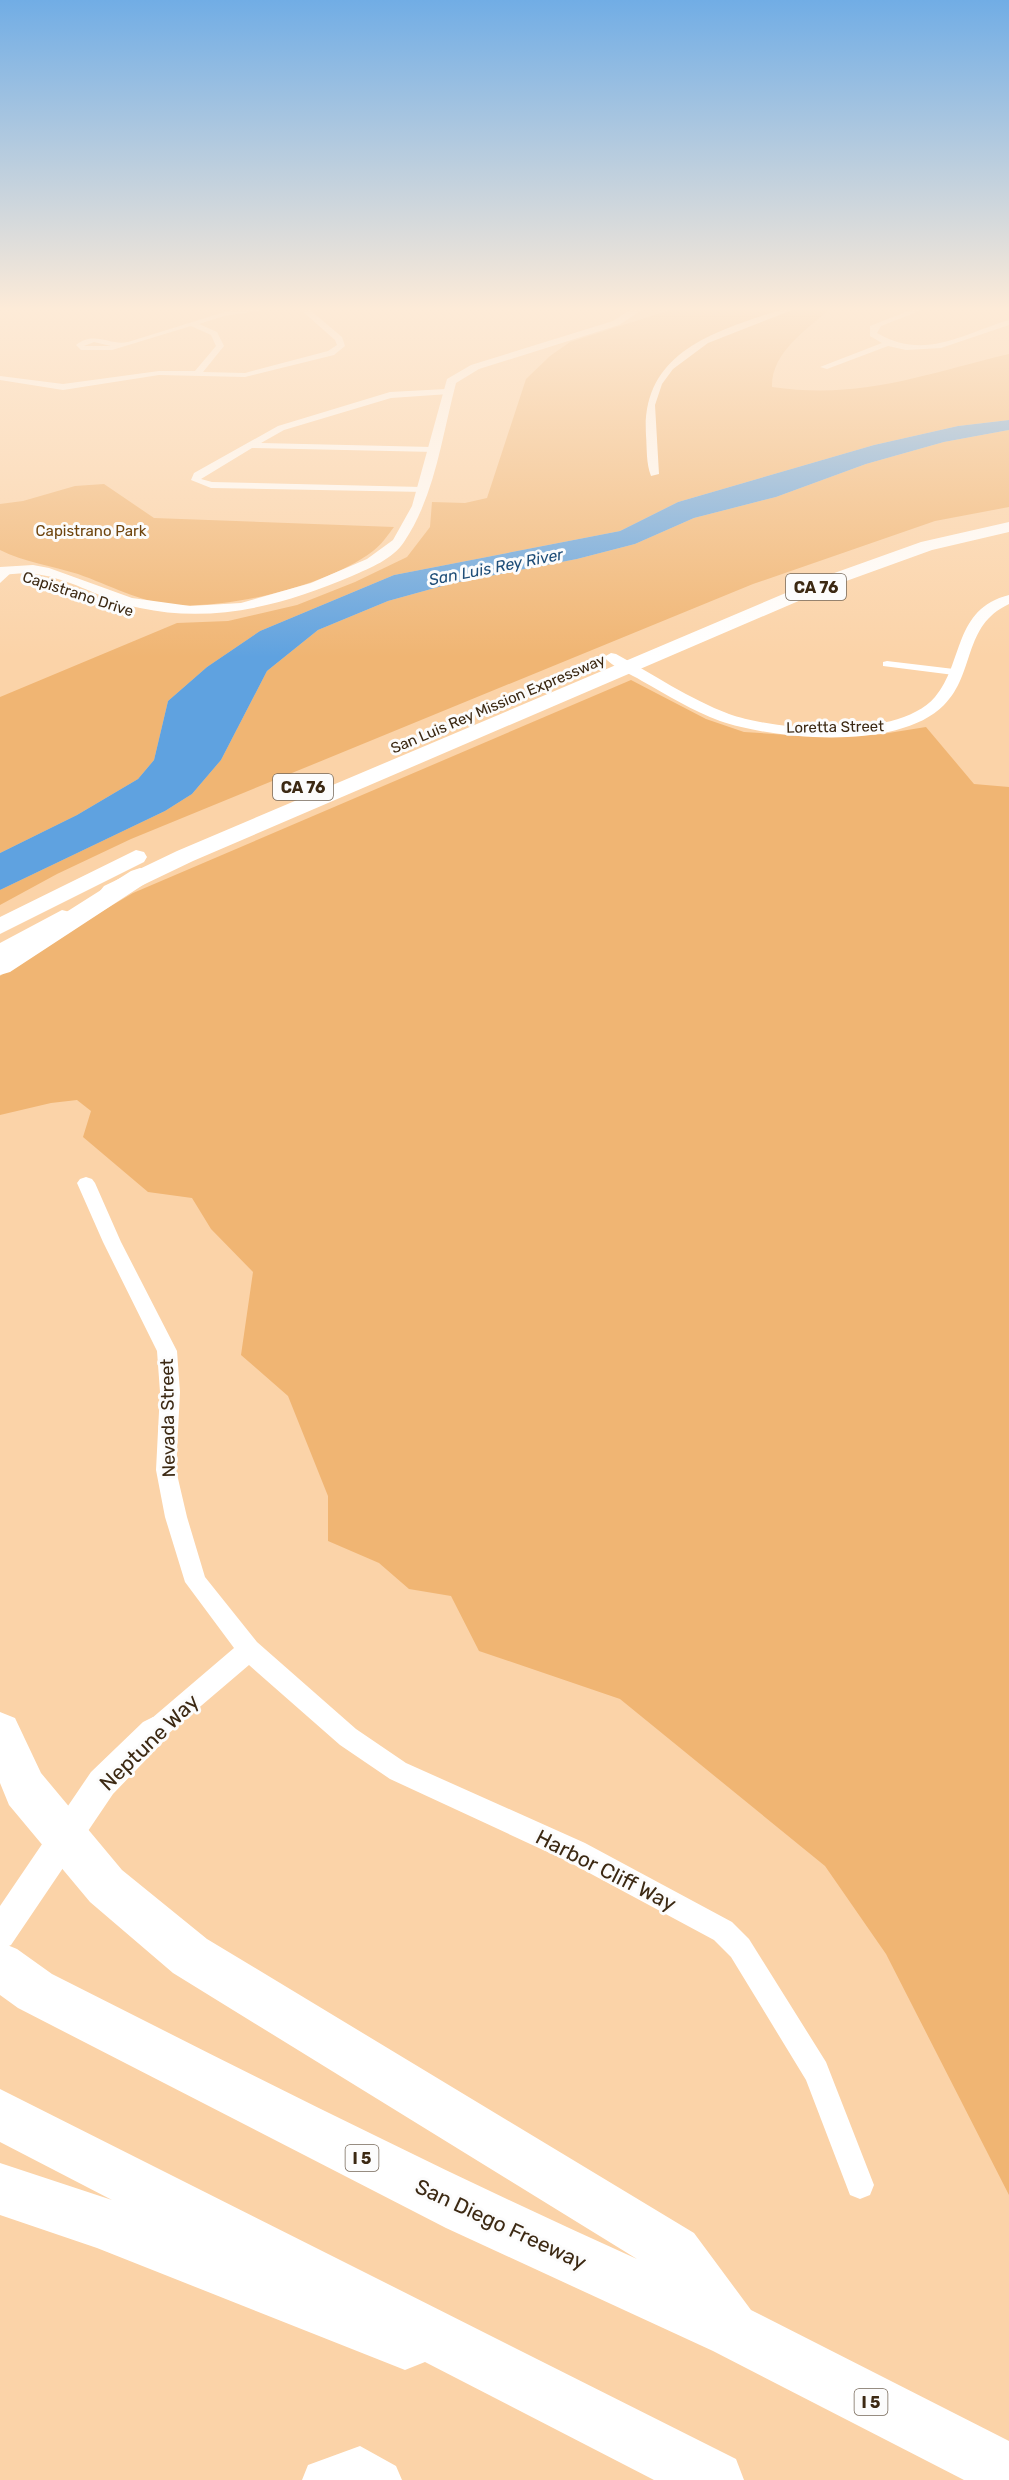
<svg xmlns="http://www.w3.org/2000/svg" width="1009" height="2480" font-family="Rubik,sans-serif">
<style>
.green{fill:#f0b573}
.water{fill:#5fa2e0}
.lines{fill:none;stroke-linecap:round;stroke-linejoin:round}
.minor{fill:#fff;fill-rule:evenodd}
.tertiary{fill:#fff;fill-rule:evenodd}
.trunk{fill:#fff;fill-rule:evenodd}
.motorway{fill:#fff;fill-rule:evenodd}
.labels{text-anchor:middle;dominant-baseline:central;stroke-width:6;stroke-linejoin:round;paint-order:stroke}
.far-park-label{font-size:15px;fill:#6f450e;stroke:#fcfcfc}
.far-street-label{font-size:15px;fill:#3c2913;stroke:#fcfcfc}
.far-water-label{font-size:16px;font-style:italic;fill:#1f4e78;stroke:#fcfcfc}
.shield{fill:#fcfcfc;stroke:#766859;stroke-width:1.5}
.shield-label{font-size:16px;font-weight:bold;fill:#3c2913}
.street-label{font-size:18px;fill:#3c2913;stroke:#fcfcfc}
.near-street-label{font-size:21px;fill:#3c2913;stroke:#fcfcfc}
</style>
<rect width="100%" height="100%" fill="#fbd3a8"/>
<path class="green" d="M670,310H829C806,330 771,353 772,387C862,400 924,374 1009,354V420L958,426L874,445L678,502L620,531L394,575L260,631L207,667L168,701L154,760L138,779L77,815L0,853V697L177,623L228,621L297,605L355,582L407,557L430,527L432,502L465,503L487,498L526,379L550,356L570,342Z
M1009,430V507L935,521L753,584L131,839L57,874L0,905V890L165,811L192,794L221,760L267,671L318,630L388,601L453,583L577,559L635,544L694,518L776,497L866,464L944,442Z
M104,484L154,518L394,527C388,535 381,545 373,551C327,586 230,609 174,605C140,602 109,585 78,574C52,566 24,562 0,550V504L23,501L75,486Z
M631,680L706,719L744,732L803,736L876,735L926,727L974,784L1009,787V2195L886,1954L825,1866L620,1699L479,1651L451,1596L409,1589L379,1563L328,1541V1496L288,1396L241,1355L253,1272L211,1229L192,1198L148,1192L83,1137L91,1111L77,1100L51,1103L0,1115V976L48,943L133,893Z"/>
<path class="water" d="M1009,420V430L944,442L866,464L776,497L694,518L635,544L577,559L453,583L388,601L318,630L267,671L221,760L192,794L165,811L0,890V853L77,815L138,779L154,760L168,701L207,667L260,631L394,575L620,531L678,502L874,445L958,426Z"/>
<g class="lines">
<path class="minor" d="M231,310H264L224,316L199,324L217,332L224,346L203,372L245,373L328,351L337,345L335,340L301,310H310L342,337L345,346L334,355L245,377L159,375L63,390L0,380V376L63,384L159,371H195L216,346L211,335L191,326L112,350H81L76,345C94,330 110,346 128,342ZM94,342L111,346H84Z
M780,310H792L708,343L673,369L662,384L655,405L659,474L651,476C646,464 647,448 646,435C641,352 715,331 780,310Z
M911,310H922L881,326L877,333C925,361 962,334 1009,320V325L941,348L906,350L888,346L827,369L820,367L882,343L870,336V326Z
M446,389L449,394L391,398L284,430L261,443L432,447L437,450L435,452L252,448L201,479L212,482L422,487L427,490L425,492L211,488L191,480L194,473L278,426L390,392Z
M4,569L13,571L0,583V574Z
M887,661L954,669L960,672L954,675L883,666V662Z
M86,1177L92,1179L95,1183L121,1242L177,1351L180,1392L176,1470L187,1517L205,1577L257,1642L356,1729L406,1763L585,1843L732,1922L749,1939L826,2062L874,2185L870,2195L860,2199L850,2195L806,2080L731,1957L714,1940L567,1861L390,1779L340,1745L249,1665L161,1740L153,1744L145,1740L141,1732L145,1724L234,1648L185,1582L165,1517L156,1470L160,1392L157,1351L103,1242L77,1183L80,1179Z"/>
<path class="tertiary" d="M630,310H642L619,325L479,369L456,383C442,436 435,496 404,542C393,559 370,568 352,576C284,605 214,624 140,608C104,601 73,579 36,574C25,572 12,574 0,575V567L33,565L49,568L132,598L190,606L241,603L311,583L367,559L393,540L412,506L447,379L471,365L613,321Z
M1009,595V604C962,626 976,673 944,705C899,751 776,740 720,721C693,711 667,695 642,681C631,674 612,667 604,657L611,653L616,654C653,674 689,699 729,714C777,731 898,740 935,697C964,663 953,609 1009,595Z
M153,1717L163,1722L168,1732L163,1742L113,1794L11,1945L0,1950V1906L91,1772L143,1722Z
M360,2446L396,2466L402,2480H302L308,2465Z"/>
<path class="trunk" d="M1009,522V532L932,550L838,584L193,861L120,896H104L100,891L104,886L177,851L826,576L921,542Z
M136,850L144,852L147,857L144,862L0,934V917Z
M62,910L70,912L74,917L70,922L9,958L0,961V943Z"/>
<path class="motorway" d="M140,868L149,871L153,876L149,881L10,972L0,975V954L131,871Z
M0,1712L15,1718L41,1773L122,1870L207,1939L694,2233L751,2310L1009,2441V2480H964L713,2351L446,2228L18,2008L0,1995V1942L17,1949L52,1974C246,2072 439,2170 637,2259L173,1973L90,1902L9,1805L0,1783Z
M0,2089L736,2459L744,2480H654L425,2362L405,2370L97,2248L0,2215V2163L112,2200L0,2142Z"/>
</g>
<linearGradient id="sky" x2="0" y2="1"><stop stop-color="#71ade5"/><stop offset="0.47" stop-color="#fdebd8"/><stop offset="1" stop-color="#fdebd8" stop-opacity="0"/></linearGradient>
<rect width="1009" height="657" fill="url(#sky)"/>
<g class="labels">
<g class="far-park-label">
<text x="91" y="531">Capistrano Park</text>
</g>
<g class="far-street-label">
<text transform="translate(78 594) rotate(18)">Capistrano Drive</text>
<text transform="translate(498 704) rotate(-23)">San Luis Rey Mission Expressway</text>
<text transform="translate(835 727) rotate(-1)">Loretta Street</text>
</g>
<g class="far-water-label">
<text transform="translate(496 567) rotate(-11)">San Luis Rey River</text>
</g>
<g class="shield">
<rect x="786" y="574" width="60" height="26" rx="4.5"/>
<rect x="273" y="774" width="60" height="26" rx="4.5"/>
<rect x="345.5" y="2145" width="33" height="26" rx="4.5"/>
<rect x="854.5" y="2389" width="33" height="26" rx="4.5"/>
</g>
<g class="shield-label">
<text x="816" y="587">CA 76</text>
<text x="303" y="787">CA 76</text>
<text x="362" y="2158">I 5</text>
<text x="871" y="2402">I 5</text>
</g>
<g class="street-label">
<text transform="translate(168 1418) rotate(-91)">Nevada Street</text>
</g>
<g class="near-street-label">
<text transform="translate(149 1742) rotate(-44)">Neptune Way</text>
<text transform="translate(606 1870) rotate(27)">Harbor Cliff Way</text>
<text transform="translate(501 2224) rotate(25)">San Diego Freeway</text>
</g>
</g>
</svg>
